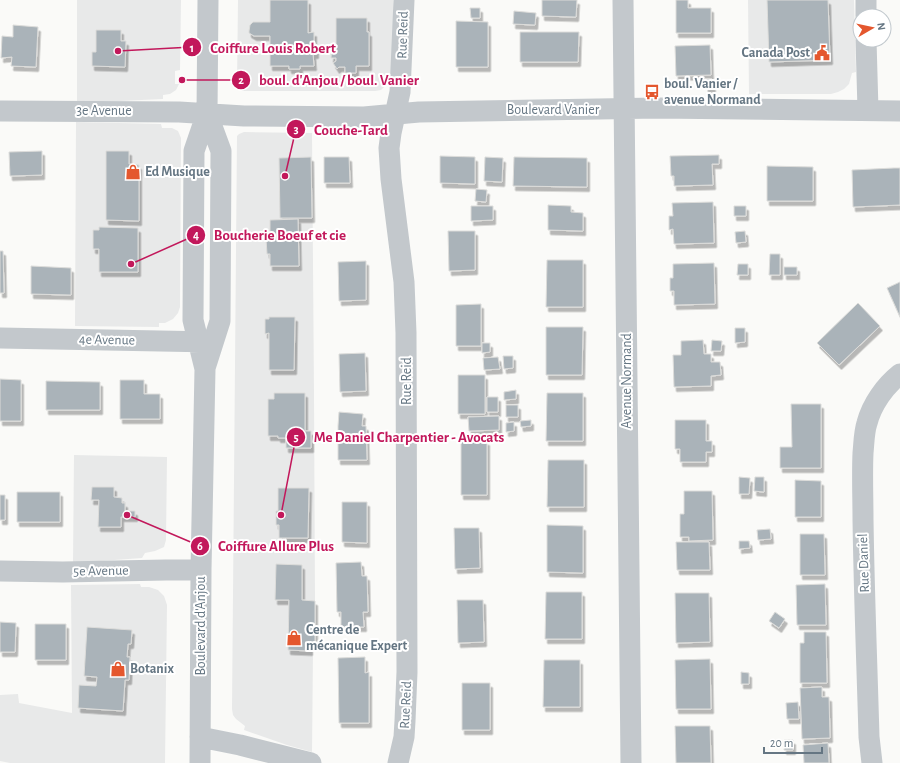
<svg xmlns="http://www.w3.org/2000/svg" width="900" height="763" font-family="'Alegreya Sans',sans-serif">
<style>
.built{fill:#e8e9e9}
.building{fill:#aab3b9;stroke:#dcdcda;filter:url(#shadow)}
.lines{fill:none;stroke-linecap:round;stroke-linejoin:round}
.minor{stroke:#c3c8cc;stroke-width:21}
.labels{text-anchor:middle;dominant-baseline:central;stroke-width:4;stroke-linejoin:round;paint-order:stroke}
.street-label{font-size:14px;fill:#657683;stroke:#fff}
.poi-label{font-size:14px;font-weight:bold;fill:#657683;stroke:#fff;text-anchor:start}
.leader{fill:none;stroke:#c2185b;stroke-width:1.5}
.callout-dot{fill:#c2185b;stroke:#fff;stroke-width:1.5}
.mark-label{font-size:12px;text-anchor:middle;font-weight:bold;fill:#fff}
.callout-label{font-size:15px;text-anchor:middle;font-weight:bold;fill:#c2185b;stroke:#fff;stroke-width:4;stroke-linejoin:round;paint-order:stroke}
</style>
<defs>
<filter id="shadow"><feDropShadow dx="2.5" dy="4.5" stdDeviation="0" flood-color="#0004"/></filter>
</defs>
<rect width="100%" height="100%" fill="#fafaf8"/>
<path class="built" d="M77,0H181L180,70L175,71V84H179L176,90L170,94L163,95V99L77,103Z
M238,0H393L394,74H388L386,85L381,90L375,91H242L237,84Z
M748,0H854L856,72L852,73L849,84L844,89L838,92L831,94H749Z
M76,122L161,124L162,128H172L178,131L181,138L180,307L178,313L173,319L165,323H159V327L75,326Z
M244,132L312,133L314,395L315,601V643L313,651L312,752L287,745L244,730L245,726L236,719L233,715L232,709L237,136L239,134Z
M74,455L167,457L166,540L164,547L155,551L145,553L142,558L73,563Z
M140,584L141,587H149L158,590L164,596L167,605L165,763H10L0,761V695L18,694L19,703L72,713L71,585Z"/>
<path class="building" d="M270,0H308V33L314,32V44H316V54H313L314,66H300V69H289V66H270V36H254L249,33V31L250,25L253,22H270Z
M542,0H577L576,17L542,16Z
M676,0H688V8H711V33H676Z
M767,0H828L830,60L769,62Z
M470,8H480V18H471Z
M514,11L536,13L535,25L513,24Z
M336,18H367V32H369V66H356V73H345V67H339L337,69L333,63L336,61V58H331L332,46L336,47Z
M456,21L488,22V67H456Z
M13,25L38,27L36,67L11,66L12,57L1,58L2,36L13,37Z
M96,30H121V41H126L125,67L92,66V52H96Z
M520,32H579L578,62H520Z
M710,45L711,75L676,76L675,46Z
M705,79H712L713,88H706Z
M42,151V175L10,176L9,152Z
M106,151H129V164L139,165V221L106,220Z
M719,155V164H712L713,185L674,186V176H671L670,156Z
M440,156L475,157V184L440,183Z
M311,157L312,218H280L279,158Z
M324,157H349L350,183H324Z
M485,157L503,158L502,182L484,181Z
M514,157L587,158V187L513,186Z
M767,166L813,167V201H767Z
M894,168H900V205L853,207L852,170Z
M476,189L487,190L486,202L475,201Z
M713,202L714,243L674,244L673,229L669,230V216H673L672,203Z
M548,205L571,206V212L583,213V231L548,230Z
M471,206H493V220L471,221Z
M734,206H746V216H734Z
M298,219L299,266H270V254H267L266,239H270V220Z
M99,227L138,228V272H99V249H93V230H99Z
M448,231H475V270L449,271Z
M745,231L746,242L736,243L735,232Z
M0,251H3L4,293H0Z
M770,254H780V275H769Z
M547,260H583V307H546Z
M366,261V300L339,301L338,262Z
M714,263L715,304L674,305V291H670V278H673V264Z
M738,264H748V275H737Z
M31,266L71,268V295L31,294Z
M784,267H797V275H784Z
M900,282V317L887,288Z
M858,303L880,326L839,365L817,343Z
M481,304V346H456V305Z
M269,317H295L294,370H269V333L265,334V319H269Z
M546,327H583L582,375H546Z
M735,328H745V342L735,343Z
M703,340L704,354H711V362H720L721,375L711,376V386L674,387L673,355H681V341Z
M712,340L722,341L721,351H711Z
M482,343H490V352L482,353Z
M365,353L366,391L340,392L339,354Z
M503,356H513V368L504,369Z
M498,357L500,369L484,370L483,358Z
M458,375H485V414H458Z
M0,379L21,380V421H0Z
M120,380H144V394H160V419H120Z
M46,381L100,382V410H46Z
M516,390V399L504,400V392Z
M274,393H305V431H311V448H286V438H278V436H268V399H274Z
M547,393H583V441H546Z
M487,397H498V412H487Z
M791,404H821V468H780V447H792Z
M506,405H518V417H506Z
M339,412L363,414L362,426H366L367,460H338V426Z
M499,416V430L469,431L468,417Z
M531,420V426L521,427L520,421Z
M675,420H706V441H712V452H706V462H680V449H675Z
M514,422V431L506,432V423Z
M461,441H487V495H461Z
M548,460H584V507H547Z
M739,477L750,478L749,494H739Z
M755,477H764V492L754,491Z
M795,480L821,481V517H795Z
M92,487H114V497L122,498V503H125V511H135V517H121V527H98L99,500H91Z
M278,488H309L308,538H279V525H276V511H278Z
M684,491H712L713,540L689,541V537H680V514H684Z
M17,492H60V522H17Z
M0,495H5V520H0Z
M342,502H367V543L342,542Z
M547,525L583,526V573L547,572Z
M454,528H479L480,568L455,569Z
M770,529L771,539L758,540L757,530Z
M800,534H824L825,575H800Z
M739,541H749L750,548L739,549Z
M676,542H709L710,570H677Z
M361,562L362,576H367L368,612H363L364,627H341V612H337L336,563Z
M276,564L302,565V600L315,601V643H310V651L288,650L289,600H275Z
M825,584L826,625H797L796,585Z
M546,592H582V639H545Z
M675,593H709L710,642L676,643Z
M457,600H483L484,642L458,643Z
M775,612L785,619L779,628L769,621Z
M0,622L16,623L15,652H0Z
M35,624H66V660H35Z
M87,627L132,630L131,644H128L127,657H130L129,680H125L123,711L78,708L79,685L96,686L97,677L84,676Z
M804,632H826L827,683H800V643H804Z
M365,657V673L369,672V723H339L338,658Z
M710,659L711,709H676L675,660Z
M544,660H580V707H543Z
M741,672L749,673V684H741Z
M462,683H490V730H462Z
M822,687V697H829L830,738L802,739L800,688Z
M798,702L799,719H787L786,703Z
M675,726H710L711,763H676Z
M784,740H793V750H784Z
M828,743L829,763H804L803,745Z"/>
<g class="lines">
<path class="minor" d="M623,0L631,763
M866,0V16
M866,40L868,110
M0,111L179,112L244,116L364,117L419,112L658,108L900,111
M0,338L213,342
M205,368L220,321L221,151L207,113
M0,571L63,572L166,570H201
M200,737L240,745L311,763
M200,763L201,570L205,369L193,320L194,151L207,113L208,0
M398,763L404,737L405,721L407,672L406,333L404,282L391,179L389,148L391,133L400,92L404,0
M872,763L869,737C867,665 864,592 863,519C863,497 862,475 863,453C864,443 864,432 867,423C872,404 885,386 900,374"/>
</g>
<defs>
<symbol id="civic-bare" viewBox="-9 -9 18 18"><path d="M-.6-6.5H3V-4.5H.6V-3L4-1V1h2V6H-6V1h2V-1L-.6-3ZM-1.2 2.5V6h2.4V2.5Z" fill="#e4572e" stroke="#fff" stroke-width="2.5" paint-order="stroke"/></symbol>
<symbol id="bus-bare" viewBox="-9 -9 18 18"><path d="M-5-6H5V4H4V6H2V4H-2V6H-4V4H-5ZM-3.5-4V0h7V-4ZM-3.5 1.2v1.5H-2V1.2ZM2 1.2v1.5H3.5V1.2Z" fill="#e4572e" stroke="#fff" stroke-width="2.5" paint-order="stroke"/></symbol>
<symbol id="shop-bare" viewBox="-9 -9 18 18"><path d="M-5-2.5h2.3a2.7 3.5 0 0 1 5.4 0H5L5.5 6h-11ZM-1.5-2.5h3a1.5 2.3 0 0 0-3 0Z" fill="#e4572e" stroke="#fff" stroke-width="2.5" paint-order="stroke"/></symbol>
</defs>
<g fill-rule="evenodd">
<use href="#civic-bare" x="811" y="42" width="22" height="22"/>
<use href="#bus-bare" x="641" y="81" width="22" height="22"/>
<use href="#shop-bare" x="122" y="161" width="22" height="22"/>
<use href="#shop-bare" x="283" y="627" width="22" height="22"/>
<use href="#shop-bare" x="107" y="658" width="22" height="22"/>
</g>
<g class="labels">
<g class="street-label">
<text transform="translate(403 35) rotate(-88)">Rue Reid</text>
<text x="553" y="110">Boulevard Vanier</text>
<text x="104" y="111">3e Avenue</text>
<text transform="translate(107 340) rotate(1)">4e Avenue</text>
<text transform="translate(407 381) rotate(-90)">Rue Reid</text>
<text transform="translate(627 381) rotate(-90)">Avenue Normand</text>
<text transform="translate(864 563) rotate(-92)">Rue Daniel</text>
<text transform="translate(101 571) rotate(-1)">5e Avenue</text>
<text transform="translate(201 626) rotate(-90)">Boulevard d'Anjou</text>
<text transform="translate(406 705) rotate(-87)">Rue Reid</text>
</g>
<g class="poi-label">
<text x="810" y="53" text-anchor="end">Canada Post</text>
<text x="664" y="84">boul. Vanier /<tspan x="664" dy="16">avenue Normand</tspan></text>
<text x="145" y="172">Ed Musique</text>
<text x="306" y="630">Centre de<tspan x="306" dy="16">mécanique Expert</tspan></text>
<text x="130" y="669">Botanix</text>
</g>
</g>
<path class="leader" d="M118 51L192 47M182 80L241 80M285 176L296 129M131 264L196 235M281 515L296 437M127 515L200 546"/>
<g class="callout-dot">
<circle cx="118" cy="51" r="4"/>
<circle cx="182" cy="80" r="4"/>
<circle cx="285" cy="176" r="4"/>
<circle cx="131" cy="264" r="4"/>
<circle cx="281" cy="515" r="4"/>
<circle cx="127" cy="515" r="4"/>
<circle cx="192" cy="47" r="10"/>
<circle cx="241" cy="80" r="10"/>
<circle cx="296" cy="129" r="10"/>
<circle cx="196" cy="235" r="10"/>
<circle cx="296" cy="437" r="10"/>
<circle cx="200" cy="546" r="10"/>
</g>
<g class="mark-label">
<text x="192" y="52">1</text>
<text x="241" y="84">2</text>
<text x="296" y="133">3</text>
<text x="196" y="239">4</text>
<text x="296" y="441">5</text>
<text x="200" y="550">6</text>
</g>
<g class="callout-label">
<text x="273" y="53">Coiffure Louis Robert</text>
<text x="339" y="85">boul. d'Anjou / boul. Vanier</text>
<text x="351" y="135">Couche-Tard</text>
<text x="280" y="240">Boucherie Boeuf et cie</text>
<text x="409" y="442">Me Daniel Charpentier - Avocats</text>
<text x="276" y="551">Coiffure Allure Plus</text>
</g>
<g transform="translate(872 28) rotate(81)"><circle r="19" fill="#ffffff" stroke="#c1c8cd"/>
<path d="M0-3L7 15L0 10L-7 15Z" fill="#e4572e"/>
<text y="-6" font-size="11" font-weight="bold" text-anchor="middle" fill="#657683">N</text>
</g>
<path d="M764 747v6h58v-6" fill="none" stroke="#657683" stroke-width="2"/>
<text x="770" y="747" font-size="12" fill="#657683" stroke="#ffffff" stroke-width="3" paint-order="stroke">20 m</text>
</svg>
